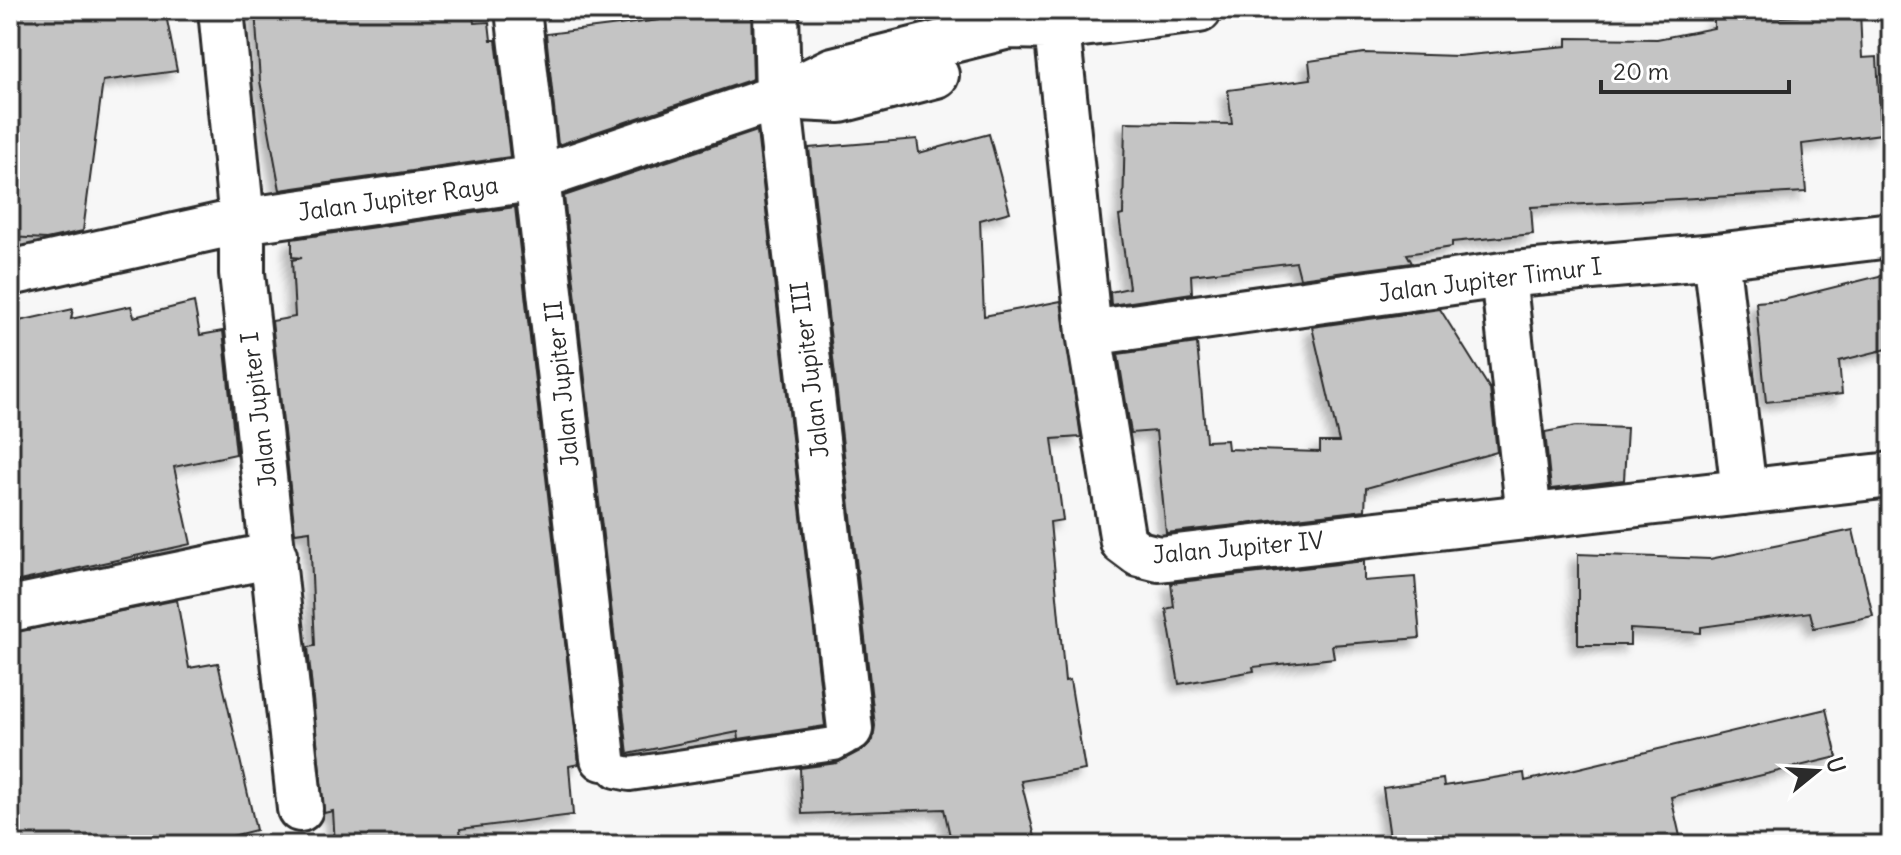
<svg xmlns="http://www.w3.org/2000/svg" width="1901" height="855" font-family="Delius,sans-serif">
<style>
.building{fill:#c4c4c4;stroke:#2b2b2b;stroke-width:2;filter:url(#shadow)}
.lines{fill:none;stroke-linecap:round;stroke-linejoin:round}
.lane-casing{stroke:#2b2b2b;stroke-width:38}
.street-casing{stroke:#2b2b2b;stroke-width:50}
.lane{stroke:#fff;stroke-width:32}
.street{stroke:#fff;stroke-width:44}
.labels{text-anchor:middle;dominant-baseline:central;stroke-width:6;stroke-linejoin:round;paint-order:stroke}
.street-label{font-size:24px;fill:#2b2b2b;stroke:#fff}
</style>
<defs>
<filter id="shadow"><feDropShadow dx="-7" dy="7" stdDeviation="4" flood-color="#0004"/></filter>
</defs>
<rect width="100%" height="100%" fill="#f7f7f7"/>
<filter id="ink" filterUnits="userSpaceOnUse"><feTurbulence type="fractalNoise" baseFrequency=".0125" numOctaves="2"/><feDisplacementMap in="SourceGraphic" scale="16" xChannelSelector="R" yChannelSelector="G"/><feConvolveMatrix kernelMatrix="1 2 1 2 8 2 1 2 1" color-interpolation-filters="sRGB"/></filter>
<g filter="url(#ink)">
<path class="building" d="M10,10H165L177,71L103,81L83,231L46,239L10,237Z
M255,10H472L474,23L489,22L491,40H496L510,157L280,190L260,81Z
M659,10H751L753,79L558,145L546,34L659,20Z
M1798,10H1860L1862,58L1877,57L1881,134L1802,144L1806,192L1531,207L1533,234L1452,242V247L1407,254L1412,263L1300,278L1296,262L1191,275L1192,293L1111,305L1110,292L1129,288L1119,216L1123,215L1125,122L1232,124L1228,90L1311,79L1309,61L1364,53L1458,56L1567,46V38L1657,39L1714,28V20L1798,16Z
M757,131L825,726L739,739L738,732L628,754L564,196Z
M989,134L1010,212L980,220L984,316L1061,301L1081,437L1052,439L1063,520L1050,522L1065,681L1070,680L1085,770L1021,781L1037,845H952L944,809L802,814L800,768L837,763L864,749L873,740L875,726L809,148L917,139L919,153Z
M515,207L579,764L569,766L573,815L460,829L461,838L403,845H335L333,811L324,813L308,647L315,646L310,531L295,533L272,321L295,317L292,260L302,258L292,257V239Z
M1891,273V348L1839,361L1842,394L1766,402L1756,302L1783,300Z
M194,302L200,335L223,331L236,454L174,467L191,544L10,583V323L73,309L71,319L131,306L134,317Z
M1440,309L1490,389L1497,452L1366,488L1365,510L1166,533L1156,431L1131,433L1118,354L1197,343L1206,441L1227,440L1228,449L1320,452V442H1339L1312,327Z
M1576,426L1627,428L1624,480L1551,489L1545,432Z
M1853,530L1873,616L1814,628L1810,612L1701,627V633L1630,629V645H1578V554L1710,559Z
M1364,561V581L1415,577L1420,638L1332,645L1334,658L1253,667L1254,671L1179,684L1166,609L1174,607L1171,583Z
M177,600L189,668L218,663L256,830L196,845H10V633Z
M1826,709L1837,757L1671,797L1682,845H1560L1558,835L1499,845H1391L1383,788L1443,779L1444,786L1524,773L1525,781Z"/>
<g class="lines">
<defs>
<path id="lane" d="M603,758L616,771L630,774L834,744L845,738L850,729"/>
<path id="street" d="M221,10L242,221V273L300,809
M518,10L603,758
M776,10L778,97L850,729
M1055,10L1089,333L1123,542L1139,554L1159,559L1891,475
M781,97L840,100L936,75
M1716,256L1744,492
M10,273L242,221L538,178L778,97L833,70L1009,26L1057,27L1199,10
M1503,275L1529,517
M1089,333L1503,275L1716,256L1891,235
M10,609L274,555"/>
</defs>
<use href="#lane" class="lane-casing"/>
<use href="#street" class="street-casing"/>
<use href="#lane" class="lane"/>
<use href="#street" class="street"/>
</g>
</g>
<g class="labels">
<g class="street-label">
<text transform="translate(398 198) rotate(-8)">Jalan Jupiter Raya</text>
<text transform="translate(1490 279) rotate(-7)">Jalan Jupiter Timur I</text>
<text transform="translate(809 370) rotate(-97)">Jalan Jupiter III</text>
<text transform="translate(561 384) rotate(-96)">Jalan Jupiter II</text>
<text transform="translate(258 410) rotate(-97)">Jalan Jupiter I</text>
<text transform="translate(1238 547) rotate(-5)">Jalan Jupiter IV</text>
</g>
</g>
<rect width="1901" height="855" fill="none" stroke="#fff" stroke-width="40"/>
<rect x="20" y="20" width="1861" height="815" fill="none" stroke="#2b2b2b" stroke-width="3" filter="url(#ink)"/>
<g transform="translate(1817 771) rotate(72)" stroke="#ffffff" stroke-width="6" paint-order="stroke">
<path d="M0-6L14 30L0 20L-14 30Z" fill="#2b2b2b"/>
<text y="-12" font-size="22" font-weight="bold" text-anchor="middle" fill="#2b2b2b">U</text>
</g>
<path d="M1601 80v12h188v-12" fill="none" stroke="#2b2b2b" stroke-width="4"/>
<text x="1613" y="80" font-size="24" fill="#2b2b2b" stroke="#ffffff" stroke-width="6" paint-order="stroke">20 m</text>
</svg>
